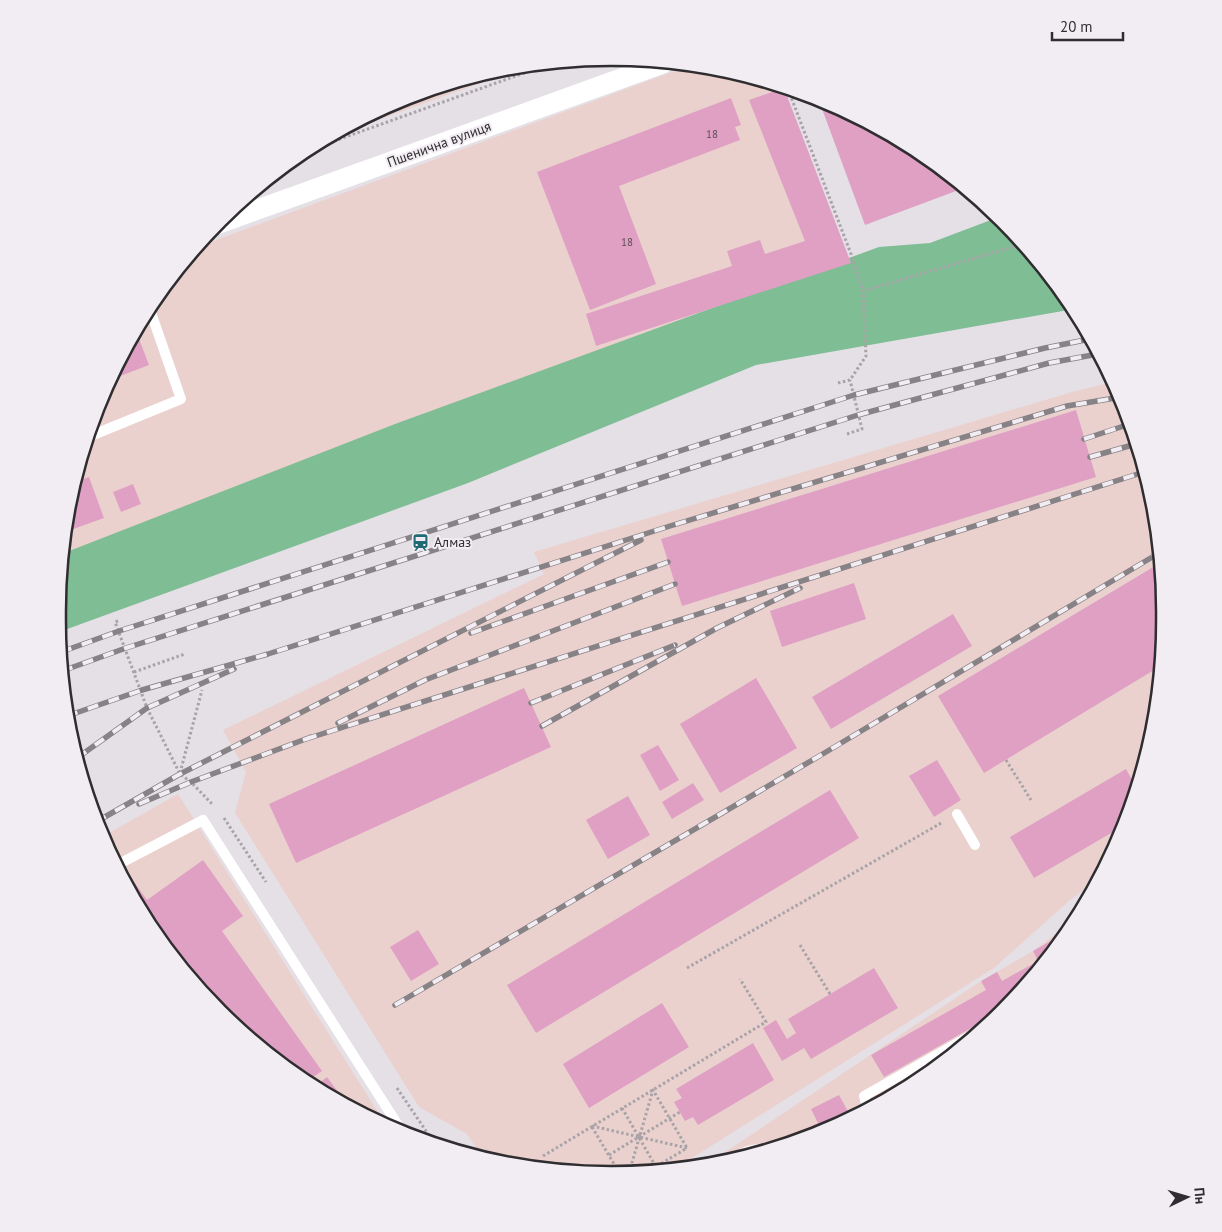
<svg xmlns="http://www.w3.org/2000/svg" width="1222" height="1232" font-family="'PT Sans',sans-serif">
<style>
.industrial{fill:#ebd1ce}
.forest{fill:#7fbd94}
.building{fill:#dfa0c4}
.lines{fill:none;stroke-linecap:round;stroke-linejoin:round}
.path{stroke:#a8a3a8;stroke-width:3;stroke-dasharray:2.5 2.5;stroke-linecap:butt}
.lane{stroke:#fff;stroke-width:10}
.street{stroke:#fff;stroke-width:20}
.rail-casing{stroke:#868286;stroke-width:5.5}
.rail{stroke:#f2edf3;stroke-width:4;stroke-dasharray:11;stroke-linecap:butt}
.labels{text-anchor:middle;dominant-baseline:central;stroke-width:4;stroke-linejoin:round;paint-order:stroke}
.number-label{font-size:11px;fill:#5b4a54}
.street-label{font-size:14px;fill:#2f2d2f;stroke:#f2edf3}
.poi-label{font-size:14px;fill:#2f2d2f;stroke:#f2edf3;text-anchor:start}
.rim{fill:none;stroke:#2f2d2f;stroke-width:2.5}
</style>
<rect width="100%" height="100%" fill="#e5dfe6"/>
<path class="industrial" d="M691,65L719,68L780,86L854,283L58,617L68,503L100,399L151,304L197,247Z
M527,66L328,138L399,100L503,68Z
M1113,382L1122,399L1154,503L1164,611L1154,729L1122,833L1097,880L1070,900L994,968L676,1168L611,1174L503,1164L483,1158L467,1134L419,1107L235,813L246,772L223,730L544,574L534,552L1072,392Z
M178,794L386,1125L304,1081L220,1013L151,929L102,837Z
M1077,918L1071,928L1003,1012L919,1081L823,1132L719,1164L706,1165L981,981L1033,951Z"/>
<path class="forest" d="M999,217L1074,309L756,365L468,483L59,632L58,621L64,553L395,424L879,247L930,243Z"/>
<path class="building" d="M784,88L851,263L596,346L586,314L732,266L727,251L760,240L765,254L805,241L749,100Z
M731,98L741,125L735,127L740,140L619,186L656,284L590,310L537,172Z
M818,98L918,151L964,188L865,225Z
M136,331L149,365L110,380Z
M1076,410L1096,477L682,606L661,539Z
M89,477L104,518L65,532L68,503L75,482Z
M133,484L141,504L121,512L113,492Z
M1160,563L1164,611L1159,667L984,773L938,696Z
M854,583L866,619L782,647L770,611Z
M953,614L972,646L831,729L812,697Z
M756,678L797,748L720,793L680,724Z
M524,688L551,747L296,863L269,804Z
M658,745L679,780L660,791L640,755Z
M937,760L961,800L934,817L909,776Z
M1126,769L1136,787L1125,825L1034,878L1010,837Z
M693,783L704,800L672,819L662,802Z
M830,790L859,838L536,1033L507,985Z
M628,796L650,835L608,859L586,820Z
M203,860L243,916L222,931L322,1071L306,1082L220,1013L151,929L124,879L129,875L147,900Z
M418,930L439,964L411,981L390,947Z
M1070,930L1005,1009L884,1077L871,1055L986,990L981,981L997,972L1002,981L1038,961L1033,951Z
M874,968L898,1008L811,1059L804,1048L782,1061L763,1028L776,1020L787,1039L796,1033L788,1019Z
M662,1003L689,1047L589,1108L563,1064Z
M753,1043L774,1080L698,1125L693,1117L685,1121L674,1102L682,1098L676,1089Z
M940,1062L919,1081L879,1102L876,1097Z
M327,1077L347,1104L314,1087Z
M839,1095L851,1117L823,1132L801,1139L798,1133L818,1123L811,1109Z"/>
<g class="lines">
<path class="path" d="M788,89L851,254L863,291
M301,153L549,64
M838,383L850,380L866,356L863,291L1023,244
M847,434L862,429L850,380
M118,621L115,622L147,708L180,774L191,782L212,804
M134,672L185,654
M1006,760L1031,800
M180,773L202,690
M224,818L266,882
M800,945L830,994
M687,968L943,822
M397,1088L428,1134L442,1145
M622,1108L656,1167
M592,1126L687,1148L649,1171
M592,1127L620,1174
M609,1155L680,1112
M543,1156L766,1022L740,979
M629,1173L653,1090L687,1148"/>
<path class="lane" d="M633,60L638,72
M88,437L181,399L149,307
M957,814L975,845
M117,865L203,820L403,1133
M867,1108L864,1096L982,1029
M728,1161C742,1153 752,1147 769,1149"/>
<path class="street" d="M215,225L664,63"/>
<defs>
<path id="rail" d="M1084,439L1130,424
M1090,457L1136,444
M471,633L668,562
M61,652L119,631L854,395L1045,348L1090,339
M62,671L126,648L858,415L1049,363L1098,354
M531,703L675,645
M67,716L142,690L268,654L670,526L1067,406L1121,397
M338,723L425,680L675,584
M542,726L717,628L800,588
M306,739L1144,472
M77,758L147,708L234,669
M139,804L191,782L311,737
M96,822L180,774L641,540
M395,1005L821,755L1159,553"/>
</defs>
<use href="#rail" class="rail-casing"/>
<use href="#rail" class="rail"/>
</g>
<defs>
<symbol id="station-bare" viewBox="-9 -9 18 18"><path d="M-3-6H3Q5-6 5-4V2Q5 4 3 4L4.5 6H3L1.5 4h-3L-3 6H-4.5L-3 4Q-5 4-5 2V-4Q-5-6-3-6ZM-3.5-4v3h7v-3ZM-3.5 1v1.5H-2V1ZM2 1v1.5H3.5V1Z" fill="#1f6a73" stroke="#f2edf3" stroke-width="2.5" paint-order="stroke"/></symbol>
</defs>
<g fill-rule="evenodd">
<use href="#station-bare" x="408" y="530" width="25" height="25"/>
</g>
<g class="labels">
<g class="number-label">
<text x="712" y="134">18</text>
<text x="627" y="242">18</text>
</g>
<g class="street-label">
<text transform="translate(439 144) rotate(-20)">Пшенична вулиця</text>
</g>
<g class="poi-label">
<text x="434" y="542">Алмаз</text>
</g>
</g>
<path d="M0 0H1222V1232H0ZM611 66H611A545 545 0 0 1 1156 611V621A545 545 0 0 1 611 1166H611A545 545 0 0 1 66 621V611A545 545 0 0 1 611 66Z" fill="#f2edf3" fill-rule="evenodd"/>
<path class="rim" d="M611 66H611A545 545 0 0 1 1156 611V621A545 545 0 0 1 611 1166H611A545 545 0 0 1 66 621V611A545 545 0 0 1 611 66Z"/>
<g transform="translate(1187 1197) rotate(85)" stroke="#f2edf3" stroke-width="4" paint-order="stroke">
<path d="M0-4L9 19L0 12L-9 19Z" fill="#2f2d2f"/>
<text y="-8" font-size="14" font-weight="bold" text-anchor="middle" fill="#2f2d2f">Пн</text>
</g>
<path d="M1052 32v8h71v-8" fill="none" stroke="#2f2d2f" stroke-width="2.5"/>
<text x="1060" y="32" font-size="15" fill="#2f2d2f" stroke="#f2edf3" stroke-width="4" paint-order="stroke">20 m</text>
</svg>
